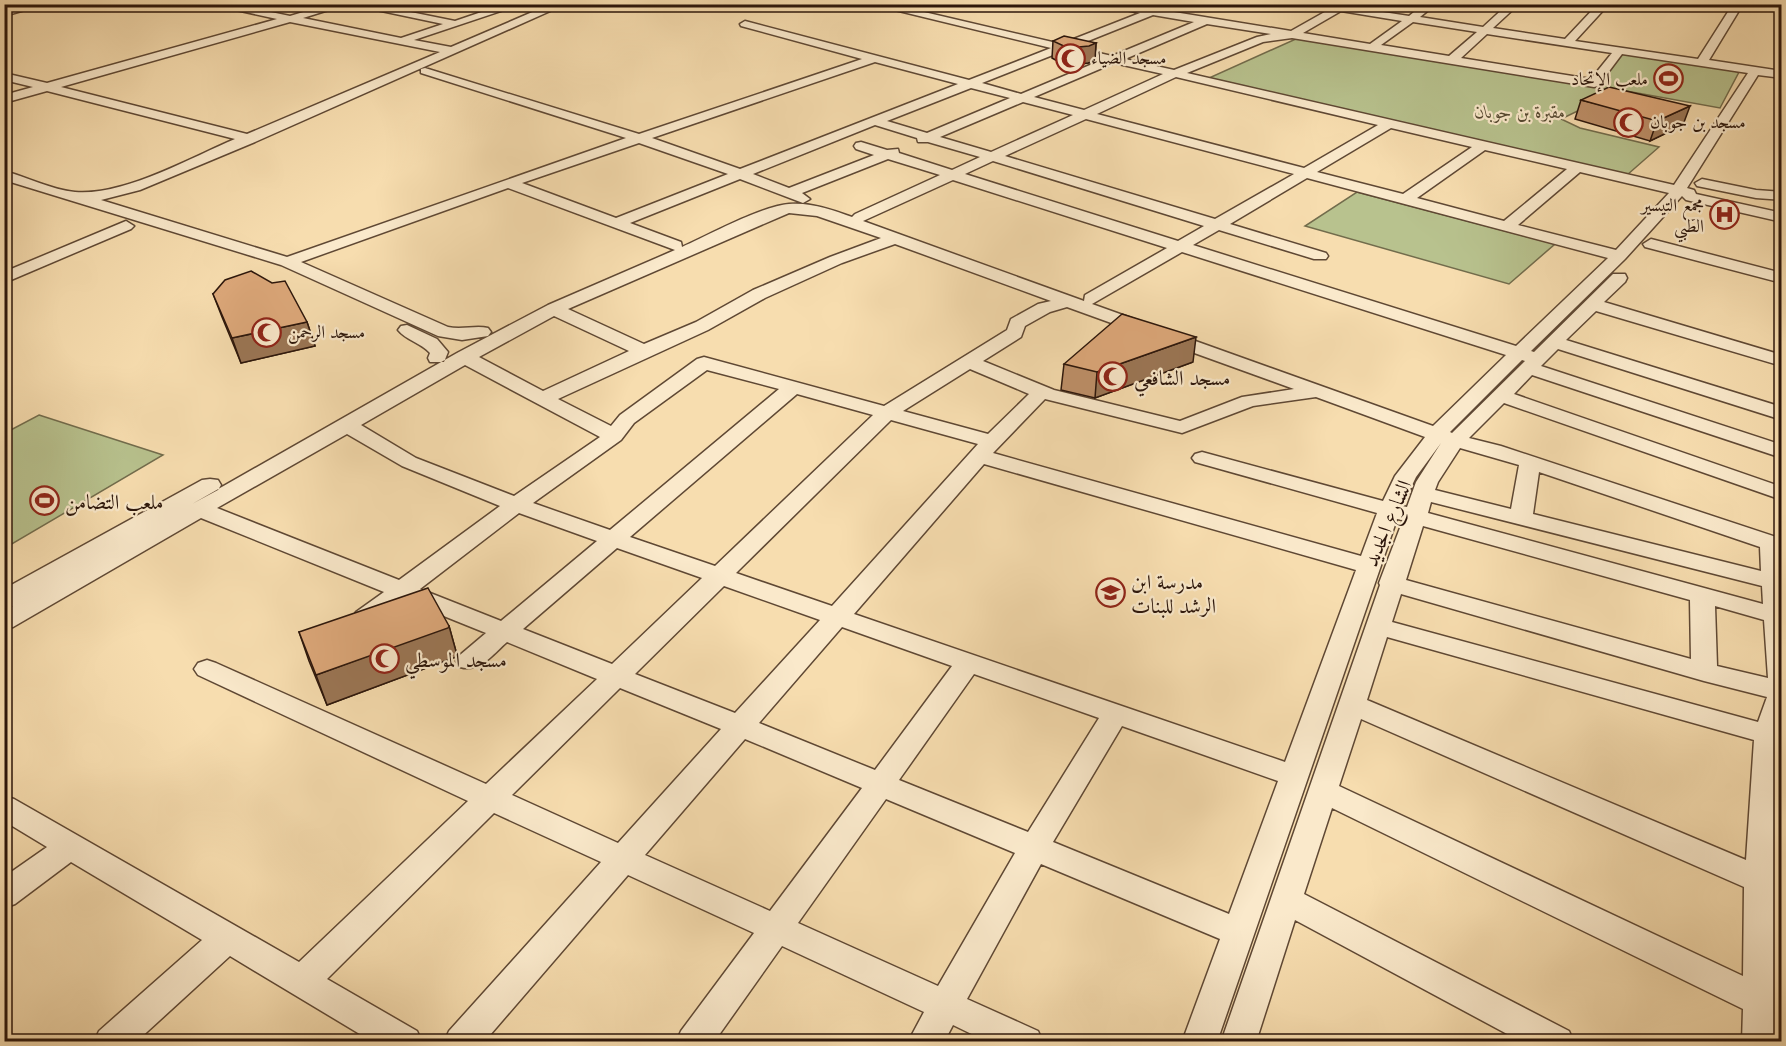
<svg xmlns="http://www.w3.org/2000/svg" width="1786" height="1046" font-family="'Libre Caslon Text',Amiri,serif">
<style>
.green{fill:#b8c28e;stroke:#726c4c;stroke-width:1.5}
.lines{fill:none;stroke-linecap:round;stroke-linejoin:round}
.minor-casing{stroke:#5f4834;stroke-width:3}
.minor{fill:#fae9cb;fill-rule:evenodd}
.wall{fill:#be9069;stroke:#2c160b;stroke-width:1.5}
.shaded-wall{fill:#9b7655;stroke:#2c160b;stroke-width:1.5}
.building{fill:#dda87a;stroke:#2c160b;stroke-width:1.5}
.labels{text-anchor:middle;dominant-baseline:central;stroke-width:4.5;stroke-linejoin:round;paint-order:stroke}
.far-poi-label{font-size:18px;fill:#2c160b;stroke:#fae9cb;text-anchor:start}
.far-park-label{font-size:18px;font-style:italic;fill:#564a32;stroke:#fae9cb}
.poi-label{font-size:21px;fill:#2c160b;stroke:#fae9cb;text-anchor:start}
.street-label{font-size:21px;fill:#2c160b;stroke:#fae9cb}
</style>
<rect width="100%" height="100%" fill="#f7ddaf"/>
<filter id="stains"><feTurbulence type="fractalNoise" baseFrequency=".00333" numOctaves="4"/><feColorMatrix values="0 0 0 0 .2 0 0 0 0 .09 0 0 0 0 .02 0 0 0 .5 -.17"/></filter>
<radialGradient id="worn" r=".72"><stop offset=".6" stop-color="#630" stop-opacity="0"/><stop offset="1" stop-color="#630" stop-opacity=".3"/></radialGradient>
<path class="green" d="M1298,38L1597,86L1624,52L1739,72L1720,108L1621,90L1561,119L1580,128L1659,147L1627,175L1209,78Z
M1357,192L1555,244L1509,284L1305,226Z
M39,415L163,455L5,548V433Z"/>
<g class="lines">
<defs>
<path id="minor" d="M27,4H46L4,16V10Z
M209,4H232L290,16L330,4H348L303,18L401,38L443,24L348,4H371L455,21L505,4H522L414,40L451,47L551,4H566L255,142L140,190L101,200L287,257L626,138L421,73V69L425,68L639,134L862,59L741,26L740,24L745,21L969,80L1051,48L870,4H890L1061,44L1140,13L1098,4H1125L1291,31L1330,9L1327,7L1330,4H1352L1350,7L1409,16L1424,4H1436L1420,17L1483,27L1508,4H1519L1493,28L1565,39L1598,4H1609L1575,41L1698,59L1733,4H1743L1709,60L1782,71V78L1758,75L1687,188L1694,190L1696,194L1782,213V222L1686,200L1682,196L1625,259L1531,351L1534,352L1613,274H1625L1627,278L1625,282L1604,302L1782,355V366L1596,311L1566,340L1782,407V420L1558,349L1541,366L1782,445V458L1532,375L1514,394L1782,487V500L1504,403L1469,438L1501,446L1782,539V748L1776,880L1778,1042H1742L1743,1009L1332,808L1304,894L1569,1031L1574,1042H1522L1295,920L1256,1042H1221L1380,585L1379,583L1403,520L1397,519L1217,1042H1182L1220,939L1041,864L967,999L1038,1031L1043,1042H988L953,1025L944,1042H908L924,1012L782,946L714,1042H676L681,1031L754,933L628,875L484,1042H444L449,1031L601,862L494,813L327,979L417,1031L422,1042H373L230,956L136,1042H94L99,1031L202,940L71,862L15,904L4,908V877L47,847L4,821V796L14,799L299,962L468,801L198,675L194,669L198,663L207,660L216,663L486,784L597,679L507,642C493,654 480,673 460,667L456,661L460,655L486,633L404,600C390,611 375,629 356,624L353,618L356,612L384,592L201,518L13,627L4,629V610L13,606L4,608V589L202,480L210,479L218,480L221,485L218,490L192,504L457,353L548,305L675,250L508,188L301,262L448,327C462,330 476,325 488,328L491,332L488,336L462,340L438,336L281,265L4,180V171C27,177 52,190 75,192C124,196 190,158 235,139L47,91L4,103V95L33,87L4,80V73L47,83L277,19ZM1341,11L1402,21L1370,44L1303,33ZM1153,15L1194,22L1112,56L1073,47ZM290,22L440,52L247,134L61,87ZM1413,22L1477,32L1449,56L1381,45ZM1207,24L1271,34L1257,37L1174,70L1125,59ZM1487,34L1612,53L1591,79L1461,58ZM1292,38L1594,87L1598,86L1622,54L1748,73L1674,185L1187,73L1263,42ZM1063,51L1102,60L1021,94L982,83ZM875,62L958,84L740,169L652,138ZM1114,63L1163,74L1084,110L1034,97ZM1176,77L1378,125L1304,168L1097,114ZM971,88L1010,98L927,133L887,121ZM1023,102L1073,115L991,152L940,137ZM1086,119L1294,174L1215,219L1005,156ZM875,125L917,138L918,142H928L980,157L952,170L899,153L898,149L887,150L861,142L856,143L854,146L856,149L874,155L789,188L753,174ZM1391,128L1472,147L1403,194L1317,172ZM639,143L728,174L616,218L522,183ZM1485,150L1567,169L1504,221L1417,198ZM888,159L940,175L855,214L852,217C833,210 810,202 789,204C762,206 709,235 682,247L681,242L630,223L740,179L803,203L810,199L802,193ZM993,161L1204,226L1178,241L965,174ZM1580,172L1669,193L1616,250L1518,225ZM1307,178L1608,258L1516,346L1193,245L1219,230L1314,259H1326L1328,256L1326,253L1230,224ZM953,180L1167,248L1085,295L1084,301L863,221ZM789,213L817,216L881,238L830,257L753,290L696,322L644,344L568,309ZM895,244L1051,301L1038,304L1011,319L1007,330L884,406L704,357L697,359L620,415L611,426L558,399L708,330L765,298L842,263ZM1182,252L1506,355L1433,426L1092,304ZM1067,307L1294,389L1242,397L1180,421L1054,390L983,361L1021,337L1025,326L1050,312ZM554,316L629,351L543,391L479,357ZM1522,360L1525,361L1452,433L1450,432ZM465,365L600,437L514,496L416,458L361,425ZM970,369L1029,394L988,434L903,411ZM707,370L779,389L610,530L533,503L621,440L634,423ZM797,394L873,415L715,566L630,537ZM1316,397L1425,437L1395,476L1383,501L1202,452L1195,454L1192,458L1195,462L1377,513L1361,556L993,453L1045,399L1182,433L1253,406ZM891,420L978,444L832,606L736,573ZM347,434L402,466L500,506L399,580L217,508ZM1441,443L1416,482L1407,507L1402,506L1416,477ZM1460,448L1519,465L1511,509L1435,490L1438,482ZM984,464L1356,570L1285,762L854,614ZM1539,472L1760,547L1761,571L1533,514ZM1431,502L1762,586L1763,604L1428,513ZM519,513L597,541L501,621L420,589ZM1423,526L1690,600L1691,659L1406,580ZM617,548L702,578L612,664L523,629ZM724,586L820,620L735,713L635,674ZM1401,594L1704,681L1767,697L1758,722L1392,622ZM1715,606L1764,620L1768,678L1717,666ZM842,627L952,666L875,770L759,723ZM1387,637L1754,740L1746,860L1367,700ZM974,674L1099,718L1028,832L899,780ZM620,688L721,729L618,843L512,795ZM1361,719L1744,887L1743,976L1339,786ZM1122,726L1278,781L1229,914L1053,842ZM745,739L862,788L770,911L645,855ZM886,799L1015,853L938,986L798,923Z
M1702,179L1756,190L1782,192V200L1756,198L1697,186L1695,183Z
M126,221L134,226L131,229L4,283V272Z
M1651,239L1782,273V283L1645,247L1643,244Z
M407,325L437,339L448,352L444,362H430L428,358L430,353C421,343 406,340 398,330L401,326Z"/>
</defs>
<use href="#minor" class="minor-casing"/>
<use href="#minor" class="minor"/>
</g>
<path class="wall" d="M1053,41L1096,43L1095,61L1088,63L1066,66L1052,58Z
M1581,100L1683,125L1650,141L1575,119Z
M213,294L307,322L315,346L241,363L222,317Z
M1193,362L1095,398L1061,390L1064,364Z
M449,626L457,655L456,657L327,705L309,661L299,632Z"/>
<path class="shaded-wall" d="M1096,43L1095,61L1088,63L1066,66L1068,48Z
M1690,106L1683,125L1650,141L1657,121Z
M307,322L315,346L241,363L232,338Z
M1196,337L1193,362L1095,398L1097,372Z
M449,626L457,655L456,657L327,705L316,675Z"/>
<path class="building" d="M1064,36L1096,43L1089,46L1068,48L1053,41Z
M1609,87L1690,106L1657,121L1581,100Z
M251,271L272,283L285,281L307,322L232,338L213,294L225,280Z
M1122,314L1196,337L1097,372L1064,364Z
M428,588L449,626L448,628L316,675L299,632Z"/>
<defs>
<symbol id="mosque-ring" viewBox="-11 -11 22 22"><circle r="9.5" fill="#fae9cb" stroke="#8f2418" stroke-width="1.5"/><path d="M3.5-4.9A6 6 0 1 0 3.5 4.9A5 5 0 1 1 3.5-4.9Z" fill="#8f2418"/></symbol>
<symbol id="stadium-ring" viewBox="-11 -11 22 22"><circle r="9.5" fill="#fae9cb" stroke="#8f2418" stroke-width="1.5"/><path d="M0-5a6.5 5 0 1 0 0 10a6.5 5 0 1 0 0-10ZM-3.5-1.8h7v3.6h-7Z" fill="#8f2418"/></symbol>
<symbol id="hospital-ring" viewBox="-11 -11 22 22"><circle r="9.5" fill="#fae9cb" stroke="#8f2418" stroke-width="1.5"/><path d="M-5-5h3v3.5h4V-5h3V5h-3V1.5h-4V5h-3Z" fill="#8f2418"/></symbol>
<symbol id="school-ring" viewBox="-11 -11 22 22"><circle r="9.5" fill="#fae9cb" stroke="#8f2418" stroke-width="1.5"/><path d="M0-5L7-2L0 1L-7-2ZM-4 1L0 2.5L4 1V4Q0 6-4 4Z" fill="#8f2418"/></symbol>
</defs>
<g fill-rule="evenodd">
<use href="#mosque-ring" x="1054" y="42" width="33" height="33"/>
<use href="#stadium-ring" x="1652" y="62" width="33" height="33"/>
<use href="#mosque-ring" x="1612" y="106" width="33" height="33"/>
<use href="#hospital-ring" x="1708" y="198" width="33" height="33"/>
<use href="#mosque-ring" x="250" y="316" width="33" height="33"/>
<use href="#mosque-ring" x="1096" y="360" width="33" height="33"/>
<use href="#stadium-ring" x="28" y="484" width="33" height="33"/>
<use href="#school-ring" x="1094" y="576" width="33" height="33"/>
<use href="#mosque-ring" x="368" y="642" width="33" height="33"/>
</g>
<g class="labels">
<g class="far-poi-label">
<text x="1091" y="58">مسجد الضياء</text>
<text x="1648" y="79" text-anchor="end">ملعب الإتحاد</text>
<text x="1650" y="122">مسجد بن جوبان</text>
<text x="1704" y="205" text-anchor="end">مجمع التيسير<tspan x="1704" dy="21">الطبي</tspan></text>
<text x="288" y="332">مسجد الرحمن</text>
</g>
<g class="far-park-label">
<text x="1520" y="112">مقبرة بن جوبان</text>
</g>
<g class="poi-label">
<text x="1134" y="377">مسجد الشافعي</text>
<text x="65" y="501">ملعب التضامن</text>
<text x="1131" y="581">مدرسة ابن<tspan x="1131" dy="24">الرشد للبنات</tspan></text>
<text x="405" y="659">مسجد الموسطي</text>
</g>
<g class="street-label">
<text transform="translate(1387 523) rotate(-67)">الشارع الجديد</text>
</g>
</g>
<rect width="1786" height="1046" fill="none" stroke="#f7ddaf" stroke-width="24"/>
<rect x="6" y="6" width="1774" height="1034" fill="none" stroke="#2c160b" stroke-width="3"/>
<rect x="12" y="12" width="1762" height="1022" fill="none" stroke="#2c160b" stroke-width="1.5"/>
<rect width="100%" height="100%" filter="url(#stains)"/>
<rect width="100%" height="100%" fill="url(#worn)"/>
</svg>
